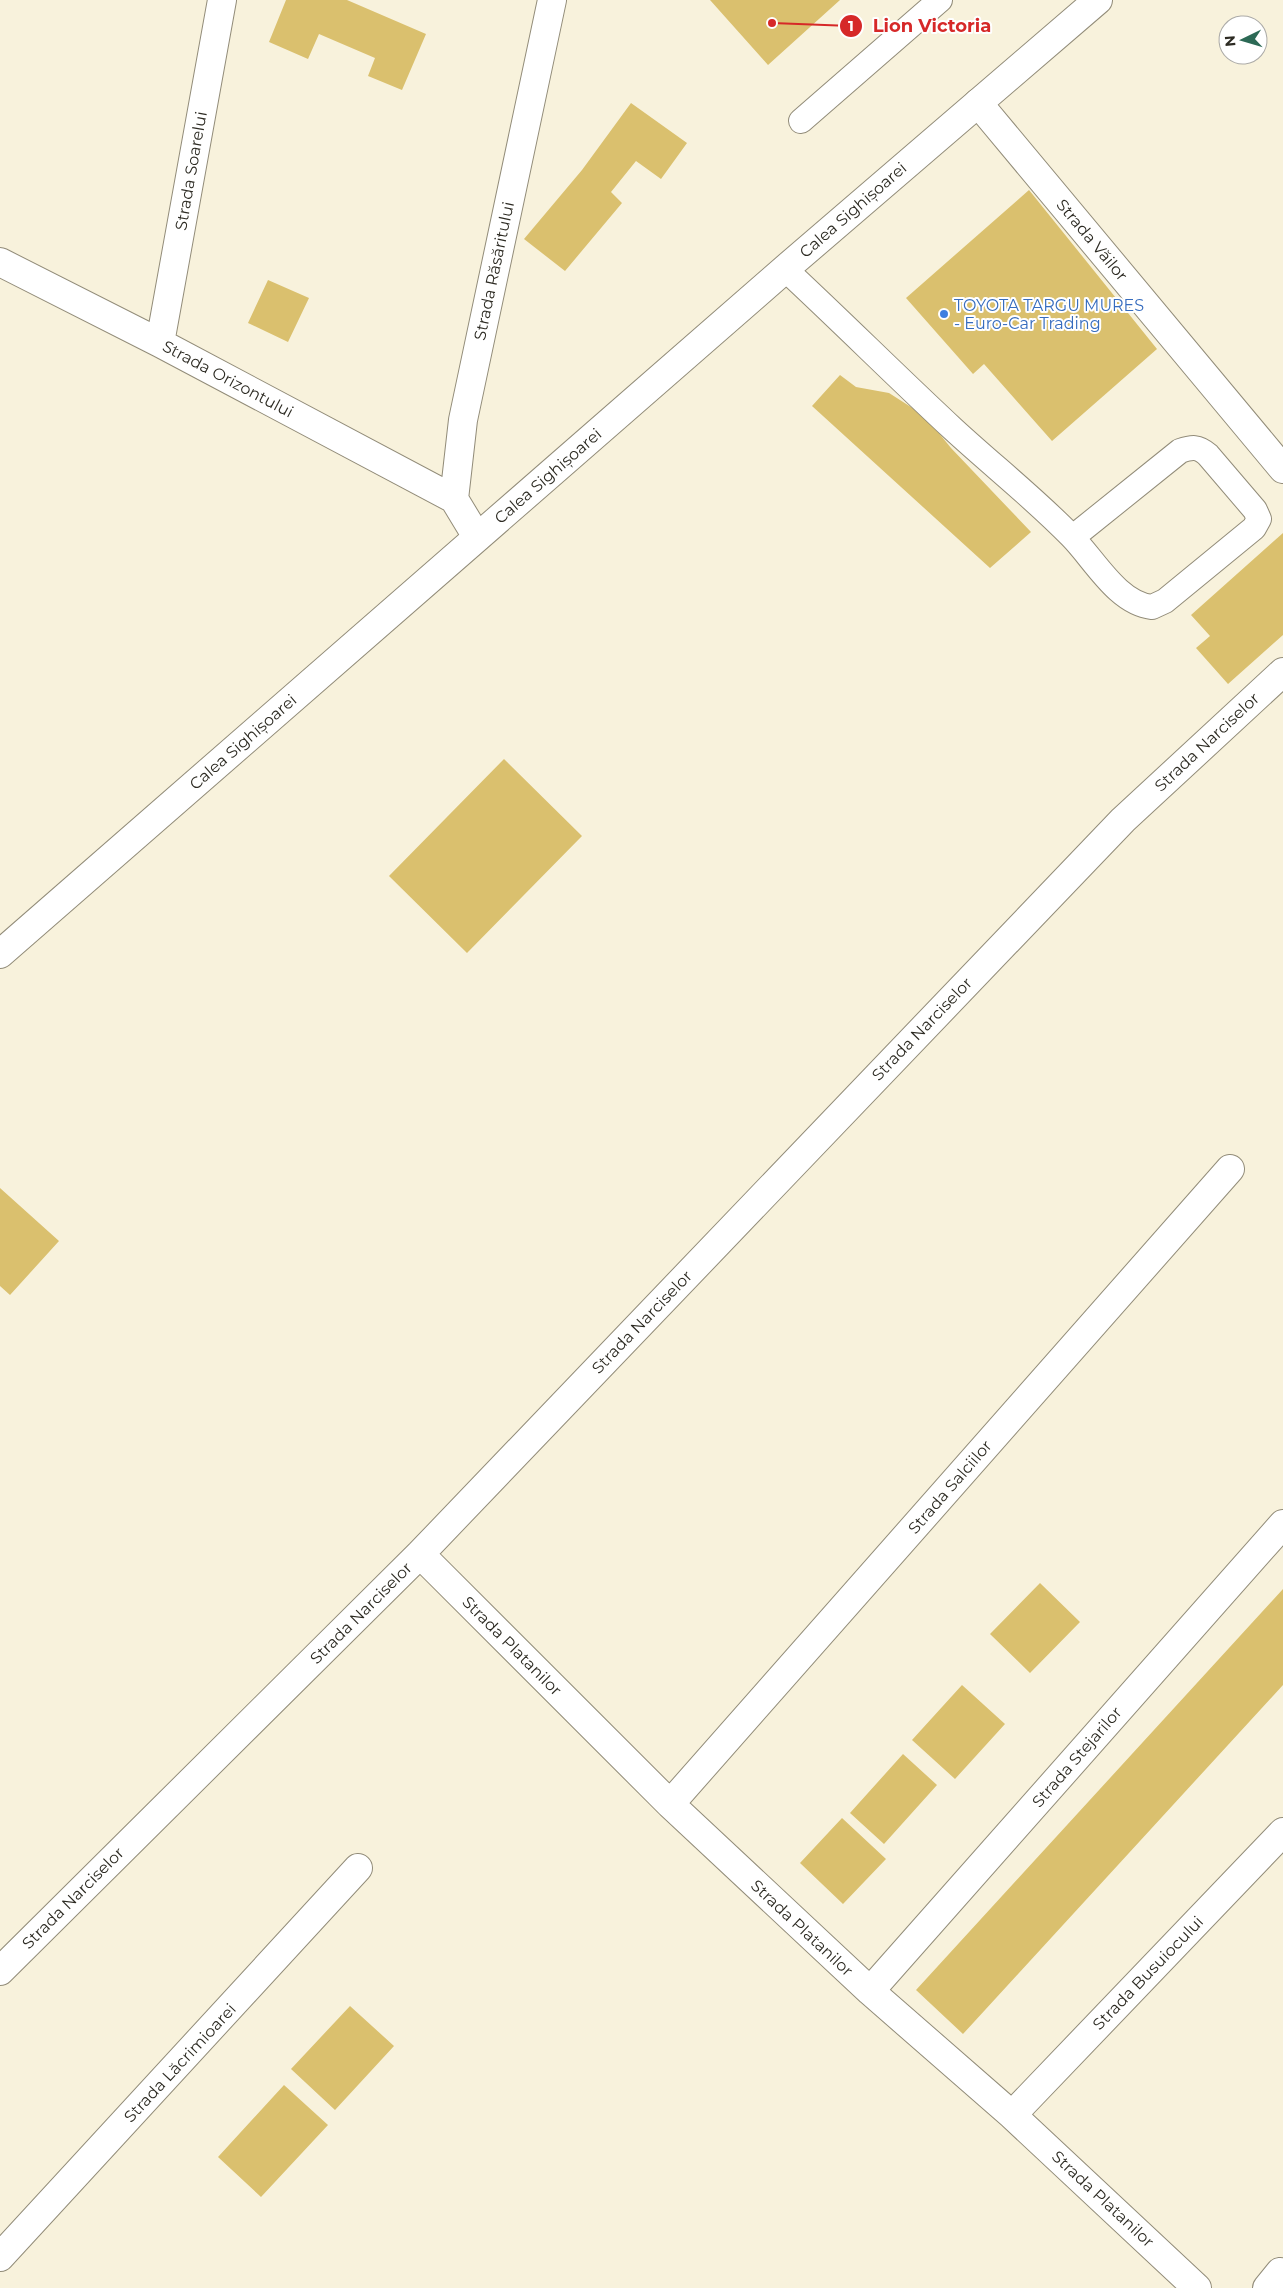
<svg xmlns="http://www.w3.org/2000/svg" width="1283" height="2288" font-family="Montserrat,sans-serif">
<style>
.building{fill:#dac06e}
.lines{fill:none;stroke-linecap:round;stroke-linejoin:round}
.service-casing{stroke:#928c79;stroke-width:26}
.minor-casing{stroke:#928c79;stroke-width:30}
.trunk-casing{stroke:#928c79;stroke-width:30}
.service{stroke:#fff;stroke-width:24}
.minor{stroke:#fff;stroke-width:28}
.trunk{stroke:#fff;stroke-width:28}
.shop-dot{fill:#3f7fe0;stroke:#fff;stroke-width:2}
.labels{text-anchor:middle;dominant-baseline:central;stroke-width:4;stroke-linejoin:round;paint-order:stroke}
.street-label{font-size:16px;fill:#2d2b23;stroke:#fff}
.shop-label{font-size:16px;fill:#366cbe;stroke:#fff;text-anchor:start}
.leader{fill:none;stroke:#d62828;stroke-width:2}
.callout-dot{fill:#d62828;stroke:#fff;stroke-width:2}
.mark-label{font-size:15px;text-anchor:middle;font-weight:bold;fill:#fff}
.callout-label{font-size:18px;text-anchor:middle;font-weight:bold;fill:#d62828;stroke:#fff;stroke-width:4;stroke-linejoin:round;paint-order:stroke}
</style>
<rect width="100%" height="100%" fill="#f8f2dc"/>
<path class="building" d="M286,0H347L426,34L402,90L368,76L375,58L319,34L308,59L269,42Z
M710,0H840L768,65Z
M631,103L687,143L661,179L636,161L611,192L622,203L565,271L524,239L582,170Z
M1029,190L1157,349L1052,441L984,364L973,374L906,298Z
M268,280L309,298L288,342L248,323Z
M840,375L856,387L889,393L925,416L951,448L1031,532L990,568L812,406Z
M1283,533V635L1228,684L1196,648L1210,636L1191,615Z
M504,759L582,836L467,953L389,876Z
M0,1188L59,1241L10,1295L0,1286Z
M1040,1583L1080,1622L1030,1673L990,1634Z
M1283,1589V1685L963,2034L916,1990Z
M962,1685L1005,1724L955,1779L912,1740Z
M903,1754L937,1785L884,1844L850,1813Z
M842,1818L886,1859L843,1904L800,1863Z
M350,2006L394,2046L335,2110L291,2069Z
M284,2085L328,2125L261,2197L218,2157Z"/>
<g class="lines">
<defs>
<path id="service" d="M801,121L940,0
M785,269C842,322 896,376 953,429C992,465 1034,498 1071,536C1094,559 1117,603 1152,607L1165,601L1254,528L1259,519L1255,510L1208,455C1198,446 1192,447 1180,451L1073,537"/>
<path id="minor" d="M978,103L1283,469
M0,262L160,343L454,499
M160,343L222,0
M477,537L454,499L463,420L552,0
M420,1554L670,1804L870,1991L1012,2115L1197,2288
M670,1804L1230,1169
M0,1971L420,1554L1123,820L1283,672
M870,1991L1283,1524
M1012,2115L1283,1832
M0,2257L358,1868
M1267,2288L1280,2272"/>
<path id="trunk" d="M0,954L785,269L1098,0"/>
</defs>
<use href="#service" class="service-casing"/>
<use href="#minor" class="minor-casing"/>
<use href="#trunk" class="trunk-casing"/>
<use href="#service" class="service"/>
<use href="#minor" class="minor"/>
<use href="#trunk" class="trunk"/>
</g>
<circle class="shop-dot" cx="944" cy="314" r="5"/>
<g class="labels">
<g class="street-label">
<text transform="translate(191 171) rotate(-80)">Strada Soarelui</text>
<text transform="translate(853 210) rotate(-41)">Calea Sighișoarei</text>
<text transform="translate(1092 240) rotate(50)">Strada Văilor</text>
<text transform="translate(494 271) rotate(-78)">Strada Răsăritului</text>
<text transform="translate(228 379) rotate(28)">Strada Orizontului</text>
<text transform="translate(548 476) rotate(-41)">Calea Sighișoarei</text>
<text transform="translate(243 742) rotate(-41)">Calea Sighișoarei</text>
<text transform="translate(1207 742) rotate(-43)">Strada Narciselor</text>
<text transform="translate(922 1029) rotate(-46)">Strada Narciselor</text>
<text transform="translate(642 1322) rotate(-46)">Strada Narciselor</text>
<text transform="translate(950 1487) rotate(-49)">Strada Salciilor</text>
<text transform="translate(361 1613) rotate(-45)">Strada Narciselor</text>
<text transform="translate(512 1646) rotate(45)">Strada Platanilor</text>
<text transform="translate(1077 1757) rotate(-49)">Strada Stejarilor</text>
<text transform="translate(73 1898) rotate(-45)">Strada Narciselor</text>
<text transform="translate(802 1928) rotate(43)">Strada Platanilor</text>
<text transform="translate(1148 1973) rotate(-46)">Strada Busuiocului</text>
<text transform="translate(180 2063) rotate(-47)">Strada Lăcrimioarei</text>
<text transform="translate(1103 2199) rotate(43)">Strada Platanilor</text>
</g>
<g class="shop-label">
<text x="954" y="305">TOYOTA TARGU MURES<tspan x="954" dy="18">- Euro-Car Trading</tspan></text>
</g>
</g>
<path class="leader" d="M772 23L851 26"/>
<g class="callout-dot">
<circle cx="772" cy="23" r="5"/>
<circle cx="851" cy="26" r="12"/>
</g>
<g class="mark-label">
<text x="851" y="31">1</text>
</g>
<g class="callout-label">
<text x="932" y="32">Lion Victoria</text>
</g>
<g transform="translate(1243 40) rotate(265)"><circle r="24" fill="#ffffff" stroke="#abaaa7"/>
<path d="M0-4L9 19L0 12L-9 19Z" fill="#2c6955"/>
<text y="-8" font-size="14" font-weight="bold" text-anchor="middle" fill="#2d2b23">N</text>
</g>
</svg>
